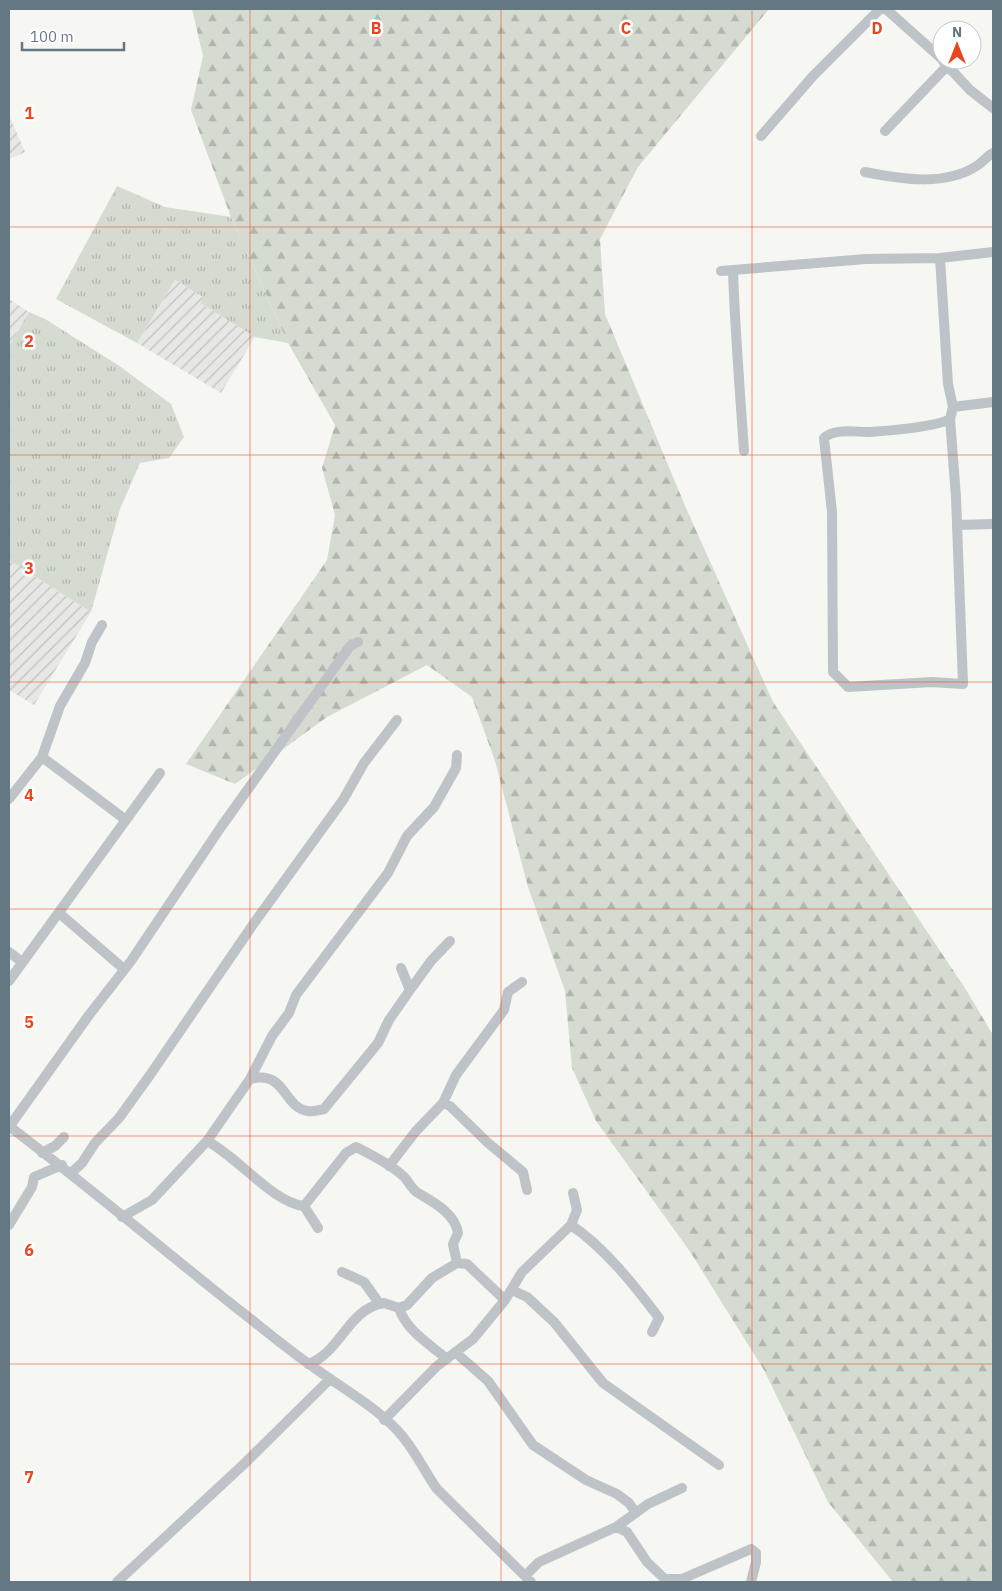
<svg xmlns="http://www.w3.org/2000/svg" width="1002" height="1591" font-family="'IBM Plex Sans',sans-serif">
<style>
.industrial{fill:url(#industrial-furrows)}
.grass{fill:url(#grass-tufts)}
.forest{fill:url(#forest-firs)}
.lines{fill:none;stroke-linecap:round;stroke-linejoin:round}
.minor{stroke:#bec3c7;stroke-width:10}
.grid{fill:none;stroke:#e84521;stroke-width:1;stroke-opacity:0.55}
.grid-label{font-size:16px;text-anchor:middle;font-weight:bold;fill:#e84521;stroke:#fff;stroke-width:5;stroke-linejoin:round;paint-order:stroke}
</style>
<defs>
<pattern id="industrial-furrows" width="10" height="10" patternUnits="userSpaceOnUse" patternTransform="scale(1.25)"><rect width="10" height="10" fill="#e7e8e6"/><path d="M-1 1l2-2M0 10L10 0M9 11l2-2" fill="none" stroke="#bfc1c0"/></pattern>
<pattern id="grass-tufts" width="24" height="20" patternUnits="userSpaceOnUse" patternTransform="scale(1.25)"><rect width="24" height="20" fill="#d6dbd1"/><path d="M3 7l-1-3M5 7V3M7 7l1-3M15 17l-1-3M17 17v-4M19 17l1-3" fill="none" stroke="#b1b6af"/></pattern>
<pattern id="forest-firs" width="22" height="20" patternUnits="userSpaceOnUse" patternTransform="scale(1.25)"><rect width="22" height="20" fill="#d6dbd1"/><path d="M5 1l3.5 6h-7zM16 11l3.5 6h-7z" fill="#b1b6af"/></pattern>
</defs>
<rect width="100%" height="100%" fill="#f6f6f2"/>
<path class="industrial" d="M9,115L25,152L9,159Z
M175,280L203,297L200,303L255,337L221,393L137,343Z
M9,299L29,312L9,346Z
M9,560L91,612L34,705L9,690Z"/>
<path class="grass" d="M117,186L165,207L231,217L288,343L255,337L200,303L203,297L175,280L137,343L56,299Z
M29,312L45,319L118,365L171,404L184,437L169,458L140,463L120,509L91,612L9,560V346Z"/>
<path class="forest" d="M192,9H769L638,167L600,239L605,314L686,508L773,702L965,988L993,1035V1582H893L828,1502L764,1370L691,1253L596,1121L572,1068L565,991L528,887L495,761L472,697L427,665L327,717L235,784L186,764L327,560L335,515L322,468L335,425L288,343L231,217L191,110L203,56Z"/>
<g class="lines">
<path class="minor" d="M886,9L942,59
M943,61L970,90L993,108
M885,131L948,65
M761,136L813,76L880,9
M865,172C901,179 946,187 978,165C984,161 987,156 993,153
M940,258L948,384L953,407L993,402
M721,271L866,259L940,258L993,252
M733,271C735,331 740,391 744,451
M950,419C936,427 887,431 869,432C855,432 835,428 824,438L832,512L833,672L848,687L932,682L963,684L956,497L950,419L953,407
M957,525L993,524
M42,757L60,706L85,663L92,642L102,625
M9,799L42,757L126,820
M59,913L124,969
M9,952L22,962
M401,968L410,990
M9,981L160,773
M250,1079C286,1069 283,1108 308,1111C313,1112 318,1110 324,1109L378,1043L389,1020L410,990L431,961L450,941
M443,1103L450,1106L487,1142L523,1172L527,1190
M9,1126C85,1184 159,1246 234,1306C259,1325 283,1346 309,1364C337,1385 372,1404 397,1430C415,1449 422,1468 437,1489L531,1582
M9,1127L89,1015L131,961L221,827L350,646L358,642
M207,1141C238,1157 272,1202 304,1206
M42,1153L55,1146L64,1137
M389,1166L416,1131L443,1103L456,1075L504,1010L508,992L522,982
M71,1173L82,1163L95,1143L119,1118L150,1075L254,923L343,800L364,763L397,720
M304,1206L346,1153L356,1147C370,1154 392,1165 403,1176C409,1181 411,1189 418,1193C433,1202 455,1213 458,1233L453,1244L457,1263
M304,1206L318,1228
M122,1217L152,1200L207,1141L250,1079L272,1036L289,1013L296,995L388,873L407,836L434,807L456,768L457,755
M9,1225L32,1187L34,1177L62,1165
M571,1225C605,1248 634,1285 659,1318L652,1332
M342,1272L364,1282L379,1303
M512,1290L527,1297L554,1322L603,1383L719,1465
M399,1308C406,1330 429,1344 447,1359
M455,1352L488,1381L533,1445L586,1480L617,1494L629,1503L636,1513
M308,1364C340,1354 348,1308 384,1303L399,1308L407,1305L432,1278L457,1263L467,1264L505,1300
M384,1420L437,1366L473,1339L505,1300L522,1272L571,1225L577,1210L573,1193
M616,1527L648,1504L682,1488
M525,1576L539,1562L616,1527L627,1532L647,1562L668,1582
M665,1579H682L751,1549L756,1553V1562L751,1582
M117,1582L244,1464L330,1379"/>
</g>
<path class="grid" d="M250,9V1582M501,9V1582M752,9V1582M9,227H993M9,455H993M9,682H993M9,909H993M9,1136H993M9,1364H993"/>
<g class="grid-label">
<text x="376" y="34">B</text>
<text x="626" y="34">C</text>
<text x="877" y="34">D</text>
<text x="29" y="119">1</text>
<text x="29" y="347">2</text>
<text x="29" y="574">3</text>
<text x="29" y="801">4</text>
<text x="29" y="1028">5</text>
<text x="29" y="1256">6</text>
<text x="29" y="1483">7</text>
</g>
<rect width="1002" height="1591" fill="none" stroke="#647884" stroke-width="20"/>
<g transform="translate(957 45)"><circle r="24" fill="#ffffff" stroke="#c1c9ce"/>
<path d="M0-4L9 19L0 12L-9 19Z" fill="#e84521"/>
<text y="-8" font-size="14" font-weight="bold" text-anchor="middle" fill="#647884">N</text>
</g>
<path d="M22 42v8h102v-8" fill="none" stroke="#647884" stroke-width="2.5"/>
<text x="30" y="42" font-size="15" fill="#647884" stroke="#ffffff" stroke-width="4" paint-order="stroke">100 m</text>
</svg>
